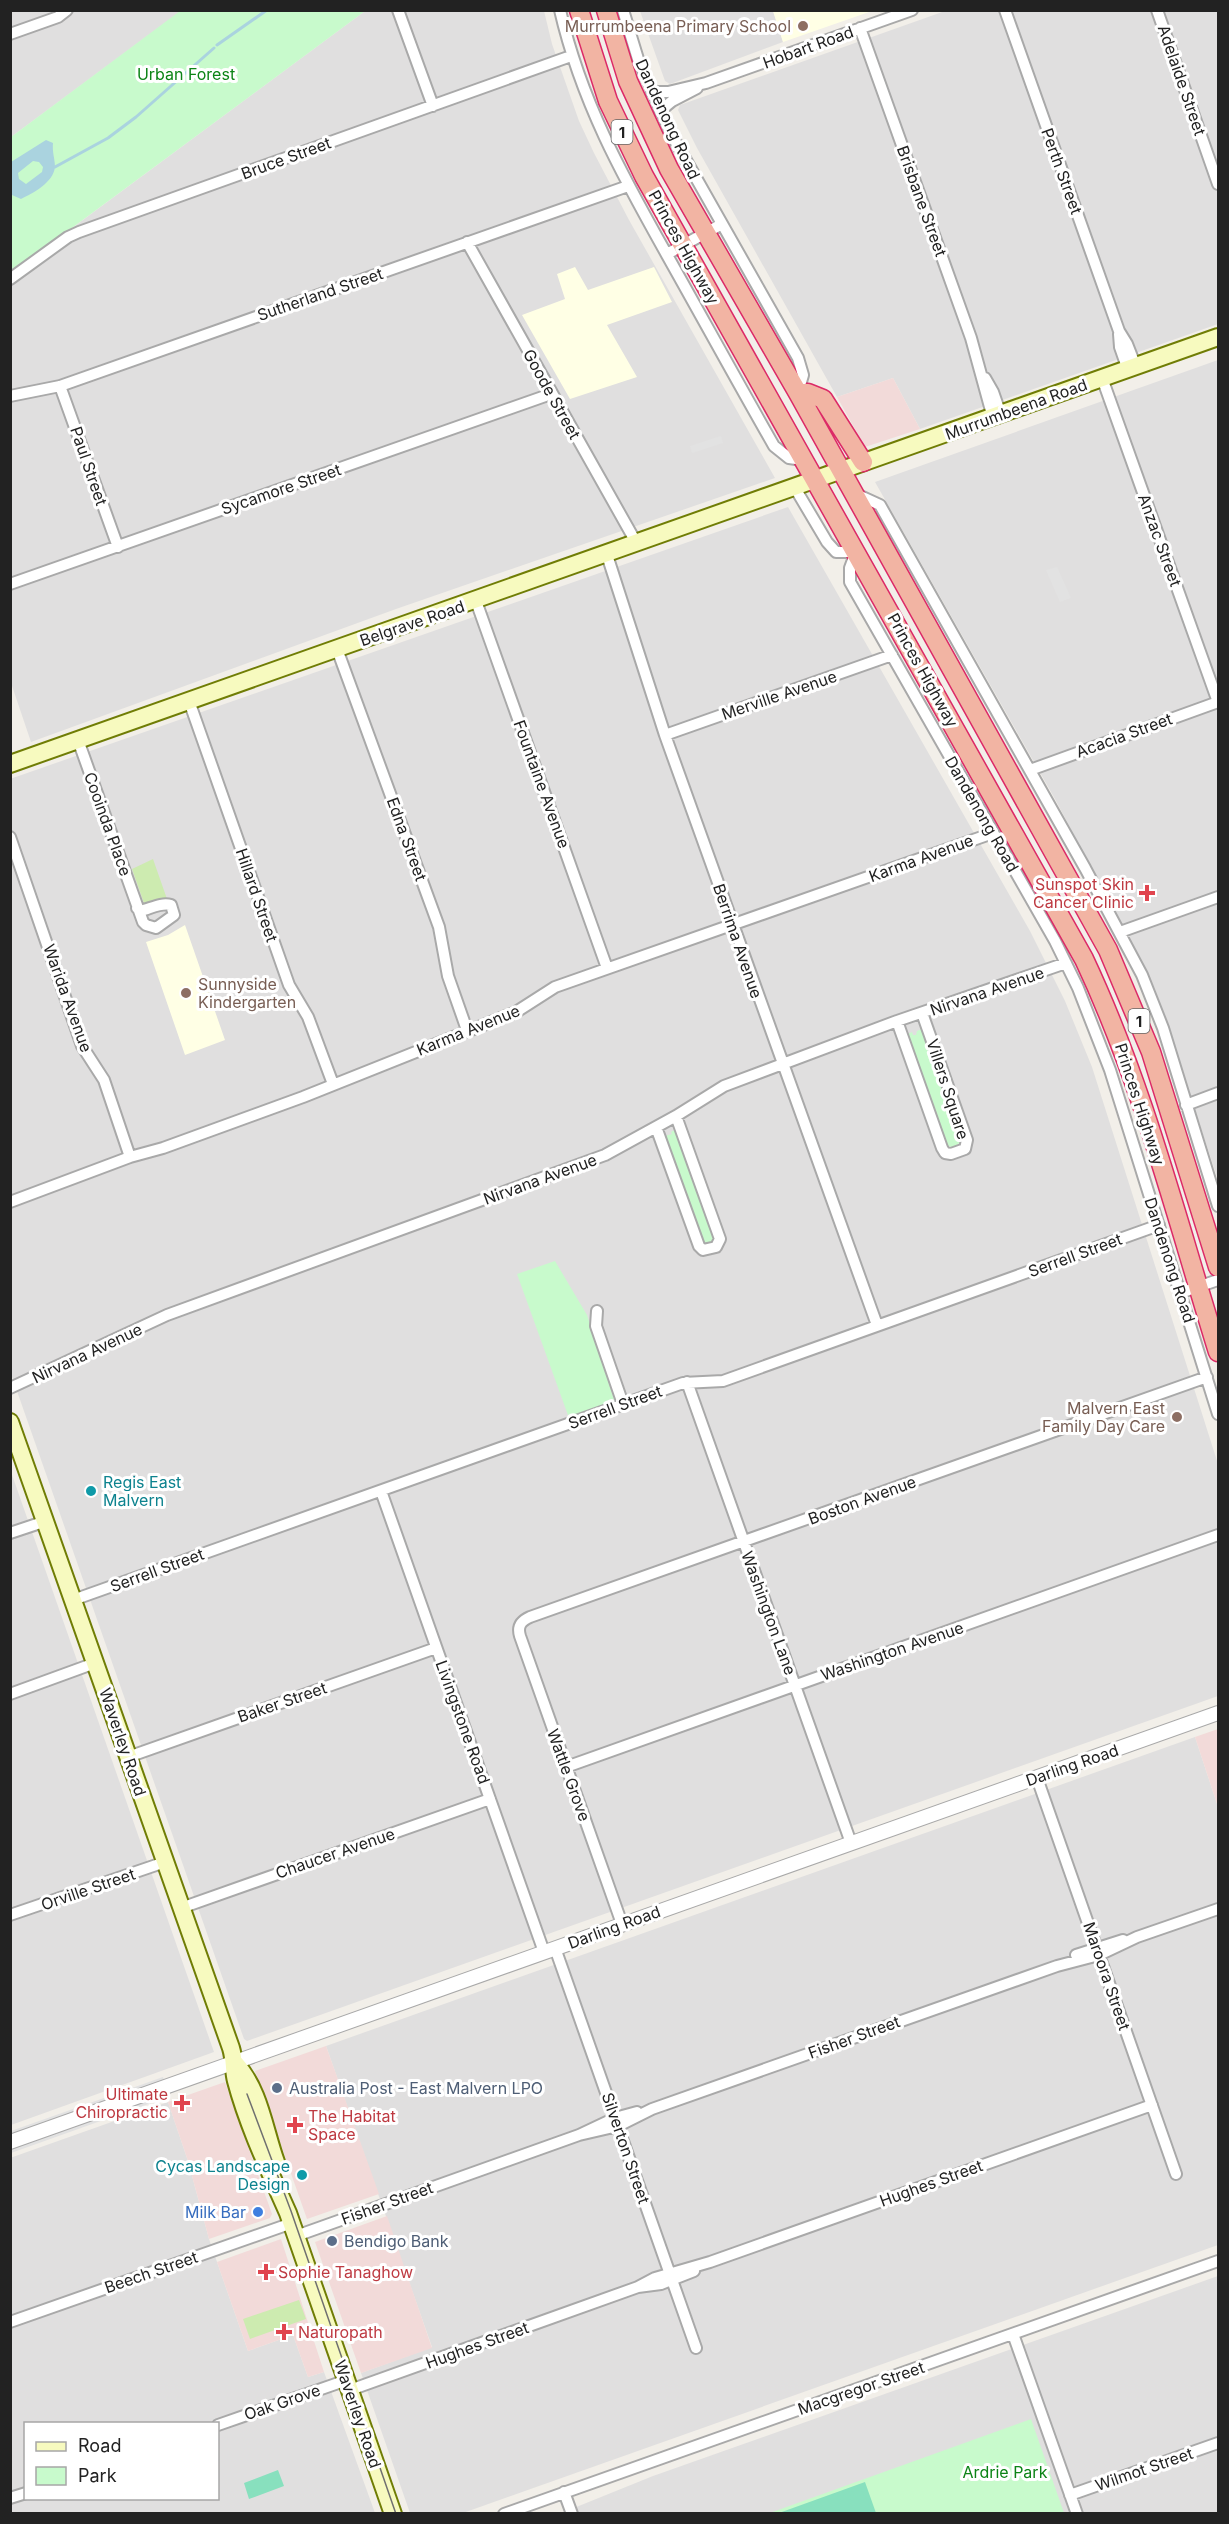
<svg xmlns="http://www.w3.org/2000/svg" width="1229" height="2524" font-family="Inter,sans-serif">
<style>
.residential{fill:#e0dfdf;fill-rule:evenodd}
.commercial{fill:#f2dad9}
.education{fill:#ffffe5}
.grass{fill:#cdebb0}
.park{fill:#c8facc}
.pitch{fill:#88e0be}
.parking{fill:#e2e2e2}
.water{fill:#aad3df;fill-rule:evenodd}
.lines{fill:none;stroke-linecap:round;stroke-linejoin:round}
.stream{stroke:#aad3df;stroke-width:3}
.minor-casing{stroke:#a9a9a9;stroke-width:14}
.tertiary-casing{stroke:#a9a9a9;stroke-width:16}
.secondary-casing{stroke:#707d05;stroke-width:20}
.trunk-casing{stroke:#dc2a67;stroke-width:21}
.minor{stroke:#fff;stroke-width:10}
.tertiary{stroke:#fff;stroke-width:14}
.secondary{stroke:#f7fabf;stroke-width:16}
.trunk{stroke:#f2b4a3;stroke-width:18}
.tram{stroke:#707070;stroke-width:1.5}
.education-dot{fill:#8d6e63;stroke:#fff;stroke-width:2}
.health-dot{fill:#e0444e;stroke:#fff;stroke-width:2}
.culture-dot{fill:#0f9aa8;stroke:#fff;stroke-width:2}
.service-dot{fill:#5c6f8a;stroke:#fff;stroke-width:2}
.shop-dot{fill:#3f7fe0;stroke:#fff;stroke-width:2}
.labels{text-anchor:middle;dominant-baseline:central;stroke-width:6;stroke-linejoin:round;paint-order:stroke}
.shield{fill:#fff;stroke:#646464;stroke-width:1.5}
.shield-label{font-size:15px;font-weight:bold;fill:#222}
.education-label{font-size:16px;fill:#785e54;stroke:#fff;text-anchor:end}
.street-label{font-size:16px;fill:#222;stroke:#fff}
.park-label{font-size:16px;fill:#0c8416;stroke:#fff}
.health-label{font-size:16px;fill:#be3a42;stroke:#fff;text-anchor:start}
.culture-label{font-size:16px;fill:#0d838f;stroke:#fff;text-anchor:start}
.service-label{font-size:16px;fill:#4e5e75;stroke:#fff;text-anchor:start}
.shop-label{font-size:16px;fill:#366cbe;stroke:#fff;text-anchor:end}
</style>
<rect width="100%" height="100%" fill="#f2efe9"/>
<path class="residential" d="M11,11H181L11,137Z
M365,11H544L552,44L579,121L594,153L629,220L775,478L396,609L31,742L10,680V274Z
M640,11H773L783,42L670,84L665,81Z
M945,11H1218V324L920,429L893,378L837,397L697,148L678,110L680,105Z
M1218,360V1180L1155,989L1055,799L875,482Z
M788,507L1030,931L1065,1001L1092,1067L1218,1464V1696L247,2041L244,2039L11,1374L10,779Z
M10,1469L214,2052L11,2125H10Z
M1195,1737L1218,1807V2245L463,2513H410L361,2373L432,2347L326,2046Z
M168,2102L188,2161L209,2239L248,2351L293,2335L308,2377L324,2372L375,2513H11L10,2158ZM26,2424H218V2498H26Z
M1218,2276V2513L559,2514L653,2476Z"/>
<path class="commercial" d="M893,378L920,429L865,447L837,397Z
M1218,1729V1807L1195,1737Z
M326,2046L379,2194L307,2219L255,2071Z
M225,2082L272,2214L270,2218L209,2239L188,2161L168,2102Z
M387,2216L432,2348L361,2373L315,2242Z
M281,2239L324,2372L308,2377L293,2335L248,2351L217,2262Z"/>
<path class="education" d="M773,11V10L872,11L783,42Z
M575,267L588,290L654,267L672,302L607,325L637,377L570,399L522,315L565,299L557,274Z
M185,925L225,1040L185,1055L146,942L168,935Z"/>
<path class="grass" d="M153,859L167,899L145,906L132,869Z
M299,2300L306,2319L250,2339L243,2319Z"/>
<path class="park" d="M180,11H365L11,273V137Z
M924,1028L962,1140L954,1148L946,1145L906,1035L912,1032L913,1035H916L917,1031Z
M676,1129L715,1237L714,1244H703L665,1136L672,1134L671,1132Z
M555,1261L587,1315L615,1403L569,1418L517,1274Z
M1031,2419L1064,2513L767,2514Z"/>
<path class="pitch" d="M278,2470L284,2486L249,2499L244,2483Z
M865,2482L876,2513H779Z"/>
<path class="parking" d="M721,436L723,443L692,453L690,446Z
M1057,567L1071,598L1060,602L1046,570Z
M163,2077L164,2080L11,2134V2131Z
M164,2095L165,2098L11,2153L10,2149Z"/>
<path class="water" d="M46,140L53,143C52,152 55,159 55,167C53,183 33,193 21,199L12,195L11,162ZM33,161L39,162L43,167L42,172L26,184L19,179L18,173Z"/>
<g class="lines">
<path class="stream" d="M217,45L267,10
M55,167L108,138L136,117L214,48"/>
<defs>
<path id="minor" d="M398,10L433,106
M560,10C581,101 622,175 667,255C703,319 738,383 774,446L789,458L803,460
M623,10L638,59L674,139L798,358L803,375L798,392
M1005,10L1119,331L1127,344L1136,367
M1157,10L1218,184
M860,28L971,338L993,418
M10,34L58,17L67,10
M652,92H668L706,83L912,10
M660,111L672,101L697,88
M467,242L637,544
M667,254L722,224
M10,279L68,237L79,232L571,56
M1119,334L1120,347L1128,370
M985,378L993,392L1001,415
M60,386L118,547
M10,396L60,386L628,186
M795,488L827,542L836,552H856L850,568V582L1055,941L1078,988L1110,1070L1218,1414
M856,494L880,505L1085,868L1142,975L1163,1028L1218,1206
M607,555L665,735L877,1325
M10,584L551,394
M476,601L607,968
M337,649L439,927L448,976L467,1030
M189,701L289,985L308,1017L333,1084
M665,735L892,655
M78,740L143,922L146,925L156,928L174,915L171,905C161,902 150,909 140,911L137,908
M1030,770L1218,702L1102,378
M10,837L82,1046L104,1080L130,1157
M1120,932L1218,897
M897,1021L942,1148L945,1153L951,1154L965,1149L967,1140L922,1013
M1186,1105L1218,1093
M656,1127L699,1246L703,1250L716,1247L720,1239L676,1116
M10,1202L130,1157L163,1148L303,1097L516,1012L555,987L993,833
M1180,1293L1218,1280
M597,1311L596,1326L623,1404
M687,1382L851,1843
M10,1388L167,1315L605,1155L676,1116L724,1086L897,1021L1066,963
M381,1491L544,1952
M10,1533L46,1521
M73,1600L683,1383L723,1381L1159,1225
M10,1694L95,1663
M128,1757L436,1648
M566,1767L1218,1535
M1037,1778L1176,2174
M181,1908L490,1799
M10,1915L165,1862
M622,1924L520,1636C517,1626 521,1621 530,1617L1207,1377
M555,1948L696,2348
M1076,1955L1123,1940
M579,2135L618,2126L652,2109L1057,1966L1099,1955L1137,1937L1218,1909
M296,2236L579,2135L615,2118L637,2112
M638,2287L655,2278L710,2262L1152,2105
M10,2322L292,2223
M1013,2334L1077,2514
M350,2390L638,2287L661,2284L694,2271
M218,2425L347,2380
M564,2492L572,2514
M1070,2495L1218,2443
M10,2498L26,2493
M504,2514L1218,2261"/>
<path id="tertiary" d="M10,2142L1218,1713"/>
<path id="secondary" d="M10,764L1218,337
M10,1422L231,2048C235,2061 233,2070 236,2081C248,2126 269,2170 288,2213L393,2514
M235,2063C260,2090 264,2129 276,2162"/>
<path id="trunk" d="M579,10L608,101L644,176L1084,959C1143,1084 1177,1220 1218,1352
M606,10L628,81L669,169L798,393L1108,950L1151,1052L1218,1267
M798,393H808L823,399L863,462"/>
</defs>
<use href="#minor" class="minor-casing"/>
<use href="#tertiary" class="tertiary-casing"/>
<use href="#secondary" class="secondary-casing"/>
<use href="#trunk" class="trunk-casing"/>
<use href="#minor" class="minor"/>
<use href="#tertiary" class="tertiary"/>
<use href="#secondary" class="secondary"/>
<use href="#trunk" class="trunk"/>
<path class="tram" d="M247,2094L291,2211L396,2514"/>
</g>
<g class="education-dot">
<circle cx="803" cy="26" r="6"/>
<circle cx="186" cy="993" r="6"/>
<circle cx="1177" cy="1417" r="6"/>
</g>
<g class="health-dot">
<path d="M1144 884h6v6h6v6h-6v6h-6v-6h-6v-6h6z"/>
<path d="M179 2094h6v6h6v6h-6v6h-6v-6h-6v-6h6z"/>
<path d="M292 2116h6v6h6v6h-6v6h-6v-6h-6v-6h6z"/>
<path d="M263 2263h6v6h6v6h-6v6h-6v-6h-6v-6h6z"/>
<path d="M281 2323h6v6h6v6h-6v6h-6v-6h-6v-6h6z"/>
</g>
<g class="culture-dot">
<circle cx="91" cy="1491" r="6"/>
<circle cx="302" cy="2175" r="6"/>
</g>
<g class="service-dot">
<circle cx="277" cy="2088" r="6"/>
<circle cx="332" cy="2241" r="6"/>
</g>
<circle class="shop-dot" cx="258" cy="2212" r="6"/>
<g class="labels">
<g class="shield">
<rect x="611.5" y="120" width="21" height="24" rx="4.5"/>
<rect x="1128.5" y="1009" width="21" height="24" rx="4.5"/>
</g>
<g class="shield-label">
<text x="622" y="132">1</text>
<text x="1139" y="1021">1</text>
</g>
<g class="education-label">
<text x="791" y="26">Murrumbeena Primary School</text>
<text x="198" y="984" text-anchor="start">Sunnyside<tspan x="198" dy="18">Kindergarten</tspan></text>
<text x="1165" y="1408">Malvern East<tspan x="1165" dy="18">Family Day Care</tspan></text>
</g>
<g class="street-label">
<text transform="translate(808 47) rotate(-20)">Hobart Road</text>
<text transform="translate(1182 80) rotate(71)">Adelaide Street</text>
<text transform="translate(668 119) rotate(65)">Dandenong Road</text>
<text transform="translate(286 158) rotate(-20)">Bruce Street</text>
<text transform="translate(1062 171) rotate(70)">Perth Street</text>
<text transform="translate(922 201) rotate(70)">Brisbane Street</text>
<text transform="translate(684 247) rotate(61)">Princes Highway</text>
<text transform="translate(320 294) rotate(-19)">Sutherland Street</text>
<text transform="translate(552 394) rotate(61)">Goode Street</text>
<text transform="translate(1016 409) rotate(-20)">Murrumbeena Road</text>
<text transform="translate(89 466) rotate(71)">Paul Street</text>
<text transform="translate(281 489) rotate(-19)">Sycamore Street</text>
<text transform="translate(1160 540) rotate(70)">Anzac Street</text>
<text transform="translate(412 623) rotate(-19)">Belgrave Road</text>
<text transform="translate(923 670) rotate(61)">Princes Highway</text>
<text transform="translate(779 695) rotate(-19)">Merville Avenue</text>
<text transform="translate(1124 735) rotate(-20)">Acacia Street</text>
<text transform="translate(542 784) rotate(70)">Fountaine Avenue</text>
<text transform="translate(982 814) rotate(60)">Dandenong Road</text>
<text transform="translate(108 824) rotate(70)">Cooinda Place</text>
<text transform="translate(407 839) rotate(70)">Edna Street</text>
<text transform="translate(921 858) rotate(-20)">Karma Avenue</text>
<text transform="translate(257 895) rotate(71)">Hillard Street</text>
<text transform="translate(738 941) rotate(71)">Berrima Avenue</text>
<text transform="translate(987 991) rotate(-19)">Nirvana Avenue</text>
<text transform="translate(68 998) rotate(70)">Warida Avenue</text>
<text transform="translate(468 1030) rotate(-22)">Karma Avenue</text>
<text transform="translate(948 1089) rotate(72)">Villers Square</text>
<text transform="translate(1140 1104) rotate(72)">Princes Highway</text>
<text transform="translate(540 1179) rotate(-20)">Nirvana Avenue</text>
<text transform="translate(1075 1255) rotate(-20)">Serrell Street</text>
<text transform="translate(1170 1260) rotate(72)">Dandenong Road</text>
<text transform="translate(87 1353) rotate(-25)">Nirvana Avenue</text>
<text transform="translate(615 1407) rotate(-20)">Serrell Street</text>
<text transform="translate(862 1500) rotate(-20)">Boston Avenue</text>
<text transform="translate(157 1570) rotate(-20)">Serrell Street</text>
<text transform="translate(769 1613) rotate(70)">Washington Lane</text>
<text transform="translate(892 1651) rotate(-19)">Washington Avenue</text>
<text transform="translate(282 1702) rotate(-19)">Baker Street</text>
<text transform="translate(463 1722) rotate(70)">Livingstone Road</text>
<text transform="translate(123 1742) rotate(71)">Waverley Road</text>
<text transform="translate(1072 1765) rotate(-19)">Darling Road</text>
<text transform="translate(569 1775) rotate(70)">Wattle Grove</text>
<text transform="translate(335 1853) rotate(-19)">Chaucer Avenue</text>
<text transform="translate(88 1889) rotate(-19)">Orville Street</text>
<text transform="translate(614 1927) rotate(-20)">Darling Road</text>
<text transform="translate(1107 1976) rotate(71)">Maroora Street</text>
<text transform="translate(854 2037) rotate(-20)">Fisher Street</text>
<text transform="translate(626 2148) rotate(71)">Silverton Street</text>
<text transform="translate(931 2183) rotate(-20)">Hughes Street</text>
<text transform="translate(387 2203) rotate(-20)">Fisher Street</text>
<text transform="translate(151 2272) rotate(-19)">Beech Street</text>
<text transform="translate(477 2345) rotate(-20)">Hughes Street</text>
<text transform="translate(861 2388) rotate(-19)">Macgregor Street</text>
<text transform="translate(282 2402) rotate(-19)">Oak Grove</text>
<text transform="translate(358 2414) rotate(71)">Waverley Road</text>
<text transform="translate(1144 2469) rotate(-19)">Wilmot Street</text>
</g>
<g class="park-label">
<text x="186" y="74">Urban Forest</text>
<text x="1005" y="2472">Ardrie Park</text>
</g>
<g class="health-label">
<text x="1134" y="884" text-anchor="end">Sunspot Skin<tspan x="1134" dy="18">Cancer Clinic</tspan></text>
<text x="168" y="2094" text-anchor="end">Ultimate<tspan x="168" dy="18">Chiropractic</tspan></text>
<text x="308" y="2116">The Habitat<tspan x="308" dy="18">Space</tspan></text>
<text x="278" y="2272">Sophie Tanaghow</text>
<text x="298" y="2332">Naturopath</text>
</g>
<g class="culture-label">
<text x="103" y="1482">Regis East<tspan x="103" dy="18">Malvern</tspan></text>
<text x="290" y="2166" text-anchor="end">Cycas Landscape<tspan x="290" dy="18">Design</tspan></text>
</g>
<g class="service-label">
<text x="289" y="2088">Australia Post - East Malvern LPO</text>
<text x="344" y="2241">Bendigo Bank</text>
</g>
<g class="shop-label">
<text x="246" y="2212">Milk Bar</text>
</g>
</g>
<rect width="1229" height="2524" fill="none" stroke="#222222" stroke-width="24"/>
<rect x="24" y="2422" width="195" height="78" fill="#ffffff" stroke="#a7a7a7" stroke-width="1.5"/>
<rect x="36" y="2442" width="30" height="9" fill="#f7fabf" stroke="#a7a7a7" stroke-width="1.5"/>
<text x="78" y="2452" font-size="18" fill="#222222">Road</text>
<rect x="36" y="2467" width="30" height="18" fill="#c8facc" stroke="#a7a7a7" stroke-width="1.5"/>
<text x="78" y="2482" font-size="18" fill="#222222">Park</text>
</svg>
